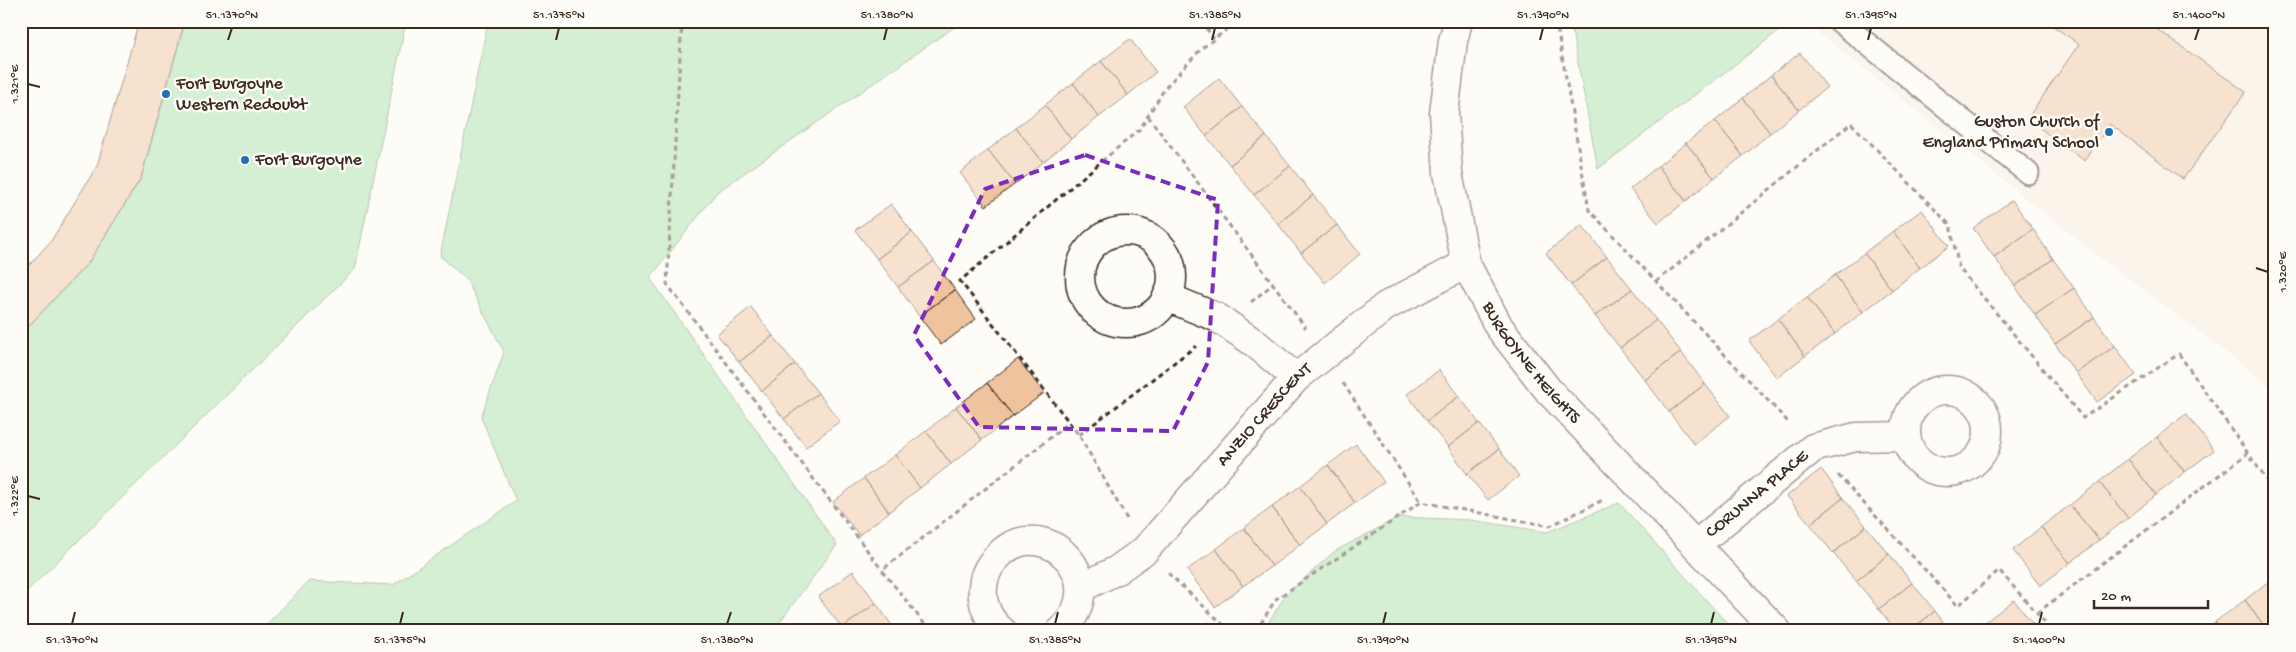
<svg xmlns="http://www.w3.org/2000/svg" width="2296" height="652" font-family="'Gochi Hand',sans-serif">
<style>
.built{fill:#f9ebdc}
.green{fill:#a3dfa6;stroke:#6f8462}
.building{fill:#efc39e;stroke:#3b2a1e}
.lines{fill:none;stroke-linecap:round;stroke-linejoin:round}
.service-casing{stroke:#3b2a1e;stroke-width:25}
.minor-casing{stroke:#3b2a1e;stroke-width:31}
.path{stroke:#3b2a1e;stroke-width:3;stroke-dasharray:5 4;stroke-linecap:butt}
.service{stroke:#fdfcf7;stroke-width:21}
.minor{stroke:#fdfcf7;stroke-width:28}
.marked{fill:none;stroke:#7b2cbf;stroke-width:4;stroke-dasharray:10 6;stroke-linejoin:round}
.ticks{fill:none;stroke:#3b2a1e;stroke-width:2}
.poi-dot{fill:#1f6fb2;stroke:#fdfcf7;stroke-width:2}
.labels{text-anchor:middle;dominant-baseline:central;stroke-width:5;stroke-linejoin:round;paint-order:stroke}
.poi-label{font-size:18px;fill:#3b2a1e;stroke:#fdfcf7;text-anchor:start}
.street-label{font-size:18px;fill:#3b2a1e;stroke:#fdfcf7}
.neatline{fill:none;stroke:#3b2a1e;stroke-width:2}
.ticks-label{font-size:12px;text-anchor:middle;fill:#3b2a1e}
</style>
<rect width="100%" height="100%" fill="#fdfcf7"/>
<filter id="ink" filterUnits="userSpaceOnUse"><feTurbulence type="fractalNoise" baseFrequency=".02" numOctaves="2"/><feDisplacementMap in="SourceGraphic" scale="10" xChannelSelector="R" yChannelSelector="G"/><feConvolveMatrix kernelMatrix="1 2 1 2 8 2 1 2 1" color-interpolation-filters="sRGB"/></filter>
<g filter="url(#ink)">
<path class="built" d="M1804,21H2275V390L2082,243Z"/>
<path class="green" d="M185,21H406L355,269L21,597V334L89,262Z
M488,21H963L717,192L650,278L837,545L773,631H260L309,581L393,585L516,501L481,417L504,352L466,279L440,256Z
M1570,21H1787L1788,24L1598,169Z
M1619,503L1734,631H1263L1285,596L1335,551L1399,517L1471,520L1547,532Z"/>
<path class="building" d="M139,21H185L141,178L89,262L21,334V274L51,241L97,166Z
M2046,21H2145L2246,92L2183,179L2110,124L2085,161L2027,119L2079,44Z
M1130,39L1156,72L1128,95L1101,61Z
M1800,53L1827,87L1799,110L1771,75Z
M1101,61L1128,95L1099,117L1073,83Z
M1771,75L1799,110L1770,133L1743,98Z
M1219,78L1242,107L1206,136L1183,107Z
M1073,83L1099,117L1071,139L1045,105Z
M1743,98L1770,133L1743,156L1715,121Z
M1045,105L1071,139L1043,162L1016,128Z
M1242,107L1266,136L1230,165L1206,136Z
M1715,121L1743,156L1714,178L1686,143Z
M1016,128L1043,162L1015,184L988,150Z
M1266,136L1290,166L1254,195L1230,165Z
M1686,143L1714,178L1686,201L1658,166Z
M988,150L1015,184L986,206L960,173Z
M1290,166L1313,195L1278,224L1254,195Z
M1658,166L1686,201L1658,223L1630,189Z
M1313,195L1337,225L1301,253L1278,224Z
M2012,200L2033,229L1994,257L1973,228Z
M891,204L912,232L877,259L855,230Z
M1922,210L1949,246L1920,268L1893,231Z
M1337,225L1360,254L1325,283L1301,253Z
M1582,225L1607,257L1571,285L1546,253Z
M2033,229L2053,259L2015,286L1994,257Z
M1893,231L1920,268L1892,290L1864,253Z
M912,232L934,261L898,287L877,259Z
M1864,253L1892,290L1863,312L1835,275Z
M1607,257L1632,289L1595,316L1571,285Z
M2053,259L2074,288L2035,315L2015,286Z
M934,261L955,290L919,316L898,287Z
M1835,275L1863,312L1835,334L1807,297Z
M2074,288L2094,317L2055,344L2035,315Z
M1632,289L1656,320L1620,348L1595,316Z
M955,290L976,319L941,345L919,316Z
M1807,297L1835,334L1805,356L1778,319Z
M751,307L773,336L739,362L717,334Z
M2094,317L2115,346L2076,373L2055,344Z
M1778,319L1805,356L1777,378L1749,341Z
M1656,320L1681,352L1645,380L1620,348Z
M773,336L795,364L762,391L739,362Z
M2115,346L2136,375L2097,402L2076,373Z
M1681,352L1705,384L1669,412L1645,380Z
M1018,359L1044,393L1013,416L987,383Z
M795,364L818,393L784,419L762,391Z
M1439,370L1459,396L1427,421L1407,394Z
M987,383L1013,416L982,440L956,407Z
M1705,384L1730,416L1694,444L1669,412Z
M818,393L840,421L806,447L784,419Z
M1459,396L1479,423L1448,447L1427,421Z
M956,407L982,440L951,464L926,431Z
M2186,414L2214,450L2185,472L2157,437Z
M1479,423L1499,449L1467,474L1448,447Z
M926,431L951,464L920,488L895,455Z
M2157,437L2185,472L2156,495L2128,459Z
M1356,444L1384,482L1355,503L1328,465Z
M1499,449L1519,476L1488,500L1467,474Z
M895,455L920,488L889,512L864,478Z
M2128,459L2156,495L2128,518L2099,482Z
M1328,465L1355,503L1327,524L1300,486Z
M1821,469L1843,498L1810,524L1787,496Z
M864,478L889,512L859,535L833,502Z
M2099,482L2128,518L2099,540L2070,505Z
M1300,486L1327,524L1300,545L1272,507Z
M1843,498L1866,526L1833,553L1810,524Z
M2070,505L2099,540L2070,563L2041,527Z
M1272,507L1300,545L1272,566L1244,528Z
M1866,526L1889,554L1856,581L1833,553Z
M2041,527L2070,563L2040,586L2013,550Z
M1244,528L1272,566L1243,586L1216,549Z
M1216,549L1243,586L1215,607L1187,570Z
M1889,554L1912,583L1879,609L1856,581Z
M853,571L876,603L842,628L818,597Z
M2273,578L2275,631H2268L2245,600Z
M1912,583L1935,611L1910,631H1896L1879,609Z
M2014,600L2036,628L2033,631H1984L1980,626Z
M2245,600L2268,631H2222L2215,622Z
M876,603L896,631H843L842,628Z
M1935,611L1950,631H1910Z
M1209,622L1216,631H1197Z
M2215,622L2222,631H2203Z"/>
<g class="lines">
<defs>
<path id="service" d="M1839,21L2028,173"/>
<g id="minor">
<path id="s1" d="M1458,21L1453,41L1444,113L1448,173L1466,264L1499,327L1548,390L1777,631"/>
<circle cx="1126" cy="277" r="46"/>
<path d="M1167,297L1218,318L1256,344L1296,378"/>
<circle cx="1947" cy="431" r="41"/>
<path id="s2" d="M1697,544L1813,448L1856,437L1906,436"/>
<path id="s3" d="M1081,588L1117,570L1145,550L1296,378L1386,306L1466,264"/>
<path d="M1002,631C989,621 981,604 983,587C984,573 990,564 1000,554C1043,512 1115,579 1061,631"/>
</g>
</defs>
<use href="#service" class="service-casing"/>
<use href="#minor" class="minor-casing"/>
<path class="path" d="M682,21L667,284L882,570
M1201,21L1214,39
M1556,21L1589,210L1789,423
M1148,116L1306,328
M1656,282L1851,123L1950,225L1959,268L2083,418L2179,354L2275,492
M1251,302L1274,283
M1343,383L1421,502
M1079,435L1196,346
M1838,475L1958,606L1999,570L2052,631
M1127,519L1079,435L960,281L1140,129L1165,88L1202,48L1238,21
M1168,573L1230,631
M2037,613L2247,454
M930,631L882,570L1069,423
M1256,631L1276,599L1421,502L1550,526L1605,499"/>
<use href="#service" class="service"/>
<use href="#minor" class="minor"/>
</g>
</g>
<path d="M0 0H2296V652H0ZM1085,155L1218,200L1208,362L1173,431L979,427L914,335L985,189Z" fill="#fdfcf7" fill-opacity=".55" fill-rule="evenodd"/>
<path class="marked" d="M1085,155L1218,200L1208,362L1173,431L979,427L914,335L985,189Z"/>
<path class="ticks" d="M228,40L232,28M556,40L559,28M884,40L887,28M1212,40L1215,28M1540,40L1543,28M1868,40L1871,28M2195,40L2199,28M28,84L40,87M2256,268L2268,272M28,496L40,499M72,624L75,612M400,624L403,612M727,624L731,612M1055,624L1058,612M1383,624L1386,612M1711,624L1714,612M2039,624L2042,612"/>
<g class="poi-dot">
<circle cx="166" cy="94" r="5"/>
<circle cx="2109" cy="132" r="5"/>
<circle cx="245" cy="160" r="5"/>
</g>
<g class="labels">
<g class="poi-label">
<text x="176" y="84">Fort Burgoyne<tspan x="176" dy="21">Western Redoubt</tspan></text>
<text x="2099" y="122" text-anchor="end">Guston Church of<tspan x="2099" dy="21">England Primary School</tspan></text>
<text x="255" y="160">Fort Burgoyne</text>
</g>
<g class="street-label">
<text stroke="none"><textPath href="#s1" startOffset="365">BURGOYNE HEIGHTS</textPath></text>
<text stroke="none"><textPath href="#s3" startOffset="255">ANZIO CRESCENT</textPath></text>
<text stroke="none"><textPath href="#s2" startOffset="78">CORUNNA PLACE</textPath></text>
</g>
</g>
<rect width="2296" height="652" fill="none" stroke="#fdfcf7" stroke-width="55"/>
<path d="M2094 600v8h114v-8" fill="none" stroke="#3b2a1e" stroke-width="2.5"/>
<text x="2101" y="600" font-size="15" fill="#3b2a1e" stroke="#fdfcf7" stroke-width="4" paint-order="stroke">20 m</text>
<rect x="28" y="28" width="2240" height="596" class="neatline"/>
<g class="ticks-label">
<text x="232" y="18">51.1370°N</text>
<text x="559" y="18">51.1375°N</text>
<text x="887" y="18">51.1380°N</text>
<text x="1215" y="18">51.1385°N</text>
<text x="1543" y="18">51.1390°N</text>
<text x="1871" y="18">51.1395°N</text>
<text x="2199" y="18">51.1400°N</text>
<text transform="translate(14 84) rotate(-90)" y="4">1.321°E</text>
<text transform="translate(2282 272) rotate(-90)" y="4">1.320°E</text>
<text transform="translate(14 496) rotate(-90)" y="4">1.322°E</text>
<text x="72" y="643">51.1370°N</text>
<text x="400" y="643">51.1375°N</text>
<text x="727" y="643">51.1380°N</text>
<text x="1055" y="643">51.1385°N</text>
<text x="1383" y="643">51.1390°N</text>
<text x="1711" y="643">51.1395°N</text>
<text x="2039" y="643">51.1400°N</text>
</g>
</svg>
